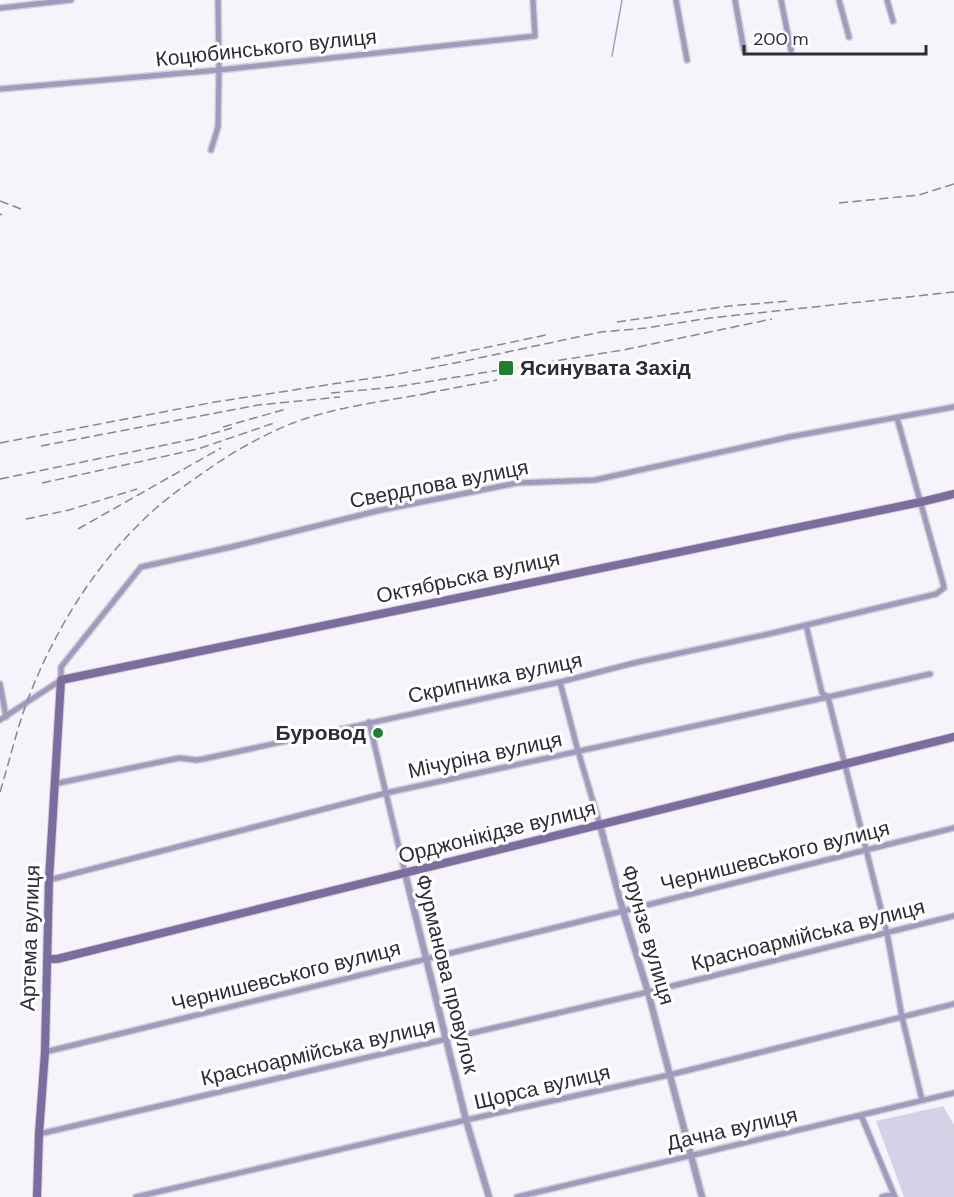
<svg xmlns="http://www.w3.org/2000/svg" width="954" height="1197" font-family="'DM Sans',sans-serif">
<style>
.green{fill:#d6d1e7}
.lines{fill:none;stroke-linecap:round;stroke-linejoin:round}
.stream{stroke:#a79fc2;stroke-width:1.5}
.minor-casing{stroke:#d2d0d7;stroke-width:8}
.tertiary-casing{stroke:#d2d0d7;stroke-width:9}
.secondary-casing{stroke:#d2d0d7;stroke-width:10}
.minor{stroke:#a29abd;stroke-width:5}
.tertiary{stroke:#a29abd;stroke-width:6}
.secondary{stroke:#7b6e9f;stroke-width:8}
.rail{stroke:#88868e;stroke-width:1.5;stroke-dasharray:9 4.5;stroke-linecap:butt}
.poi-dot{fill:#227f31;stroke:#fff;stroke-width:2}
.labels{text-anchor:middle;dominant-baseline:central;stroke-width:6;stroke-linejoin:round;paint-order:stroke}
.street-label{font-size:21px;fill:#2f2c37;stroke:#fff}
.poi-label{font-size:21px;font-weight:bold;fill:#2f2c37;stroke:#fff;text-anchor:start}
</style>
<rect width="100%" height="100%" fill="#f6f4fa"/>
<path class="green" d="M943,1106L954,1125V1197H904L876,1121Z"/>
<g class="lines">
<path class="stream" d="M612,56L622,0"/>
<defs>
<path id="minor" d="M676,0L687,60
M735,0L744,50
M781,0L791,50
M839,0L849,37
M887,0L893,21
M0,8L71,0
M0,89L219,70L535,36L533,0
M211,150L218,127L219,70L218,0
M806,625L822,693L828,697L887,933L902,1017L922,1100
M560,682L578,751L600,825
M0,684L6,717
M0,720L61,680V667L141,567L231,547L377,511L517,483L595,480L789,437L954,407
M369,722L405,873
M54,784L179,758L196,760L203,759L560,682L634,663L773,633L936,594L944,588L943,583L897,418
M49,880L386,793L828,697L930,674
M45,1052L623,911L954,828
M861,1115L895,1197
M39,1134L648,992L954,916
M136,1197L466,1120L669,1075L954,1004
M517,1197L954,1093
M882,1197L894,1194"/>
<path id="tertiary" d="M600,825L623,911L648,992L702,1197
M405,873L466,1120L489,1197"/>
<path id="secondary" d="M48,959H57L954,737
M37,1197L39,1134L45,1052L49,880L61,680L921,502L954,494"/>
</defs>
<use href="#minor" class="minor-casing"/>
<use href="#tertiary" class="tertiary-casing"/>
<use href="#secondary" class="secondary-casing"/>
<use href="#minor" class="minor"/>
<use href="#tertiary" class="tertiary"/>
<use href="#secondary" class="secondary"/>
<path class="rail" d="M0,201L21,209
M839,203L919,195L954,184
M0,214L2,215
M617,322L729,306L789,301
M431,359L546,335
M331,393L395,387L623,350L772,319
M427,393L497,380
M223,427L286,409
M0,443L215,402L392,375L460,362L601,332L646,328L710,318L954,292
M41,446L258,405L340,397
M0,479L194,439L232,428
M42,483L198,449L277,422
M26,519L69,510L137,489
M78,529L221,448
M0,792C11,756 19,719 34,684C61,619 102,556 155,509C173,493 193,480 213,466C238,449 265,434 293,423C338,406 388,401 435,392"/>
</g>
<g class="poi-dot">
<rect x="498" y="360" width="16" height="16" rx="3"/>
<circle cx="378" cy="733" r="6"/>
</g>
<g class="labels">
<g class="street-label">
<text transform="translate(266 48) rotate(-6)">Коцюбинського вулиця</text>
<text transform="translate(439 484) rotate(-11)">Свердлова вулиця</text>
<text transform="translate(468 577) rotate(-12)">Октябрьска вулиця</text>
<text transform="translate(495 678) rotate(-12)">Скрипника вулиця</text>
<text transform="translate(485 755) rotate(-12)">Мічуріна вулиця</text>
<text transform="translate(497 832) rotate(-14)">Орджонікідзе вулиця</text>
<text transform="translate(775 856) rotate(-14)">Чернишевського вулиця</text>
<text transform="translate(648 935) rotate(74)">Фрунзе вулиця</text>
<text transform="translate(808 935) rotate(-14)">Красноармійська вулиця</text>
<text transform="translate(30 938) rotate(-88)">Артема вулиця</text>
<text transform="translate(447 974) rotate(76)">Фурманова провулок</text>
<text transform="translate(286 976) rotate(-14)">Чернишевського вулиця</text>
<text transform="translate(318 1052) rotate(-13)">Красноармійська вулиця</text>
<text transform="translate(542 1087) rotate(-13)">Щорса вулиця</text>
<text transform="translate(732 1129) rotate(-13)">Дачна вулиця</text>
</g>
<g class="poi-label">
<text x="520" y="368">Ясинувата Захід</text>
<text x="366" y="733" text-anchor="end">Буровод</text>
</g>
</g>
<path d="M744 45v9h182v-9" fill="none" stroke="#2f2c37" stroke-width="3"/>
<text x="753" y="45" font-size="18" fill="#2f2c37" stroke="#ffffff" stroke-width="4.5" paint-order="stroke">200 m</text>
</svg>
